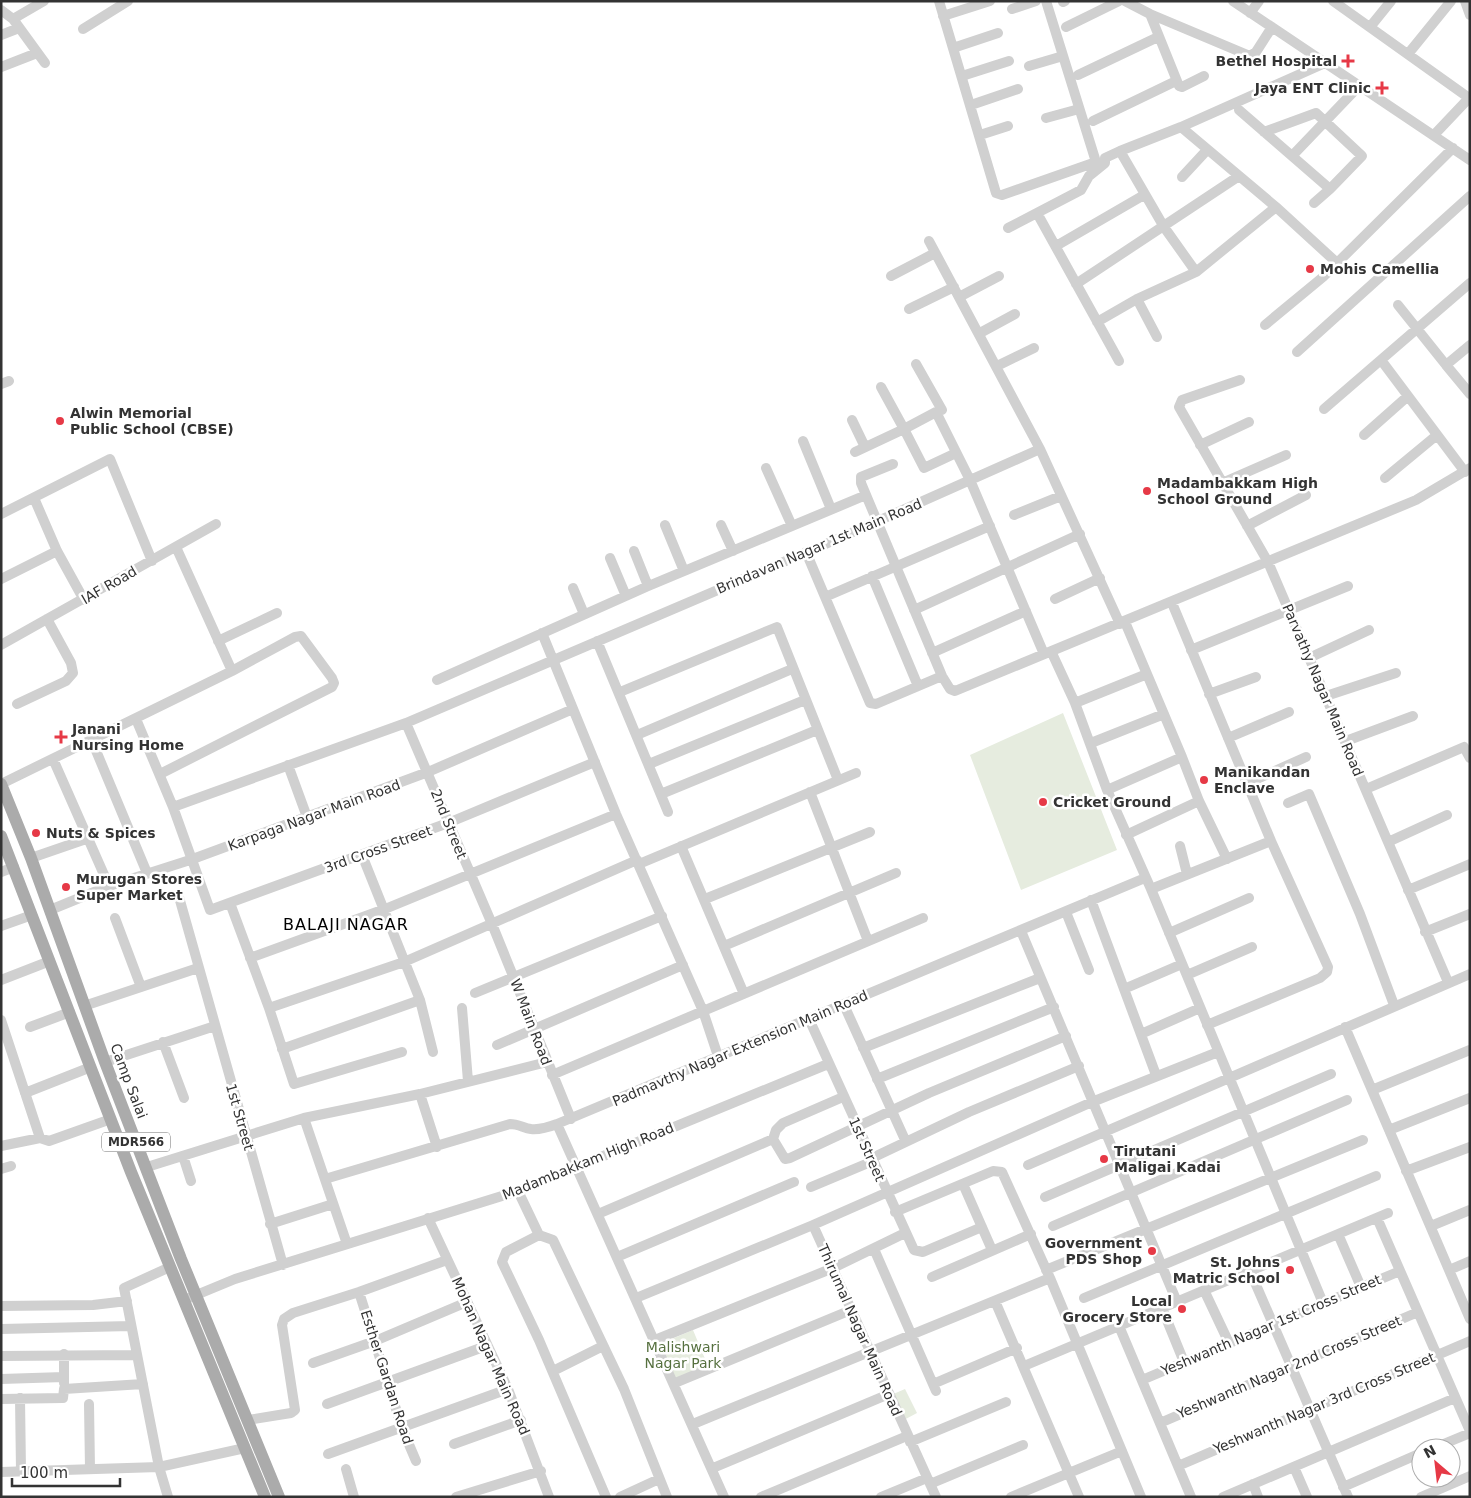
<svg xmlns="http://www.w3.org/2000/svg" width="1471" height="1498" font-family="'DejaVu Sans',sans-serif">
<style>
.green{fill:#e6ecdf}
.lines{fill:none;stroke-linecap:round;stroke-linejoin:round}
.minor{stroke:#d0d0d0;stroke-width:10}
.major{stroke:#ababab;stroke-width:12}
.poi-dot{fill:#e63946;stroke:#fff;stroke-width:2}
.labels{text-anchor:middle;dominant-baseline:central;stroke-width:5;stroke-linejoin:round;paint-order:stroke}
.shield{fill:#fff;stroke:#707070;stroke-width:1}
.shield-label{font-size:12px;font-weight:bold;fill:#333}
.poi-label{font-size:14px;font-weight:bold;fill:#333;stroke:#fff;text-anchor:start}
.street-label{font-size:14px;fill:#333;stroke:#fff}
.park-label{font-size:14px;fill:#56703f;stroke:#fff}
.quarter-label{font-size:16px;letter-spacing:1px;fill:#000;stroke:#fff}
</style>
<rect width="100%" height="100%" fill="#fff"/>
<path class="green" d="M1063,713L1117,850L1021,890L970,755Z
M693,1330L708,1366L673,1380L660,1344Z
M905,1389L917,1413L902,1421L891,1395Z"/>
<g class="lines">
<path class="minor" d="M939,1L996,193L1002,195L1096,162L1046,1
M1125,1L1150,14L1250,56L1256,52L1272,27
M1233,1L1470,160
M1333,1L1469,98
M1465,1L1470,15
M1063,2L1065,1
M1012,9L1036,1
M1,10L13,19L45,63
M1250,13L1259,1
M1150,14L1179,86L1182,87L1204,76
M943,16L990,1
M13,19L44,1
M1066,27L1119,1
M1370,27L1391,1
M83,29L128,1
M1,35L19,28
M953,48L998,33
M1408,54L1451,1
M1029,66L1063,56
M1,67L37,53
M1078,75L1158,37
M962,76L1009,61
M971,105L1018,89
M1239,110L1330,189L1362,156L1316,113L1264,132
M1046,118L1079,109
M1093,121L1176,81
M1181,127L1276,207L1336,262
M980,135L1008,126
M1434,135L1470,97
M1120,151L1181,127L1325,63
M1292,156L1359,86
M1182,177L1207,150
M1314,203L1330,189
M1037,213L1119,361
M1008,228L1081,190L1089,176L1105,163V158L1120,151L1164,227L1196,272
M929,241L1040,449L1120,624
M1056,246L1144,195
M891,276L935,253
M1076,284L1239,176
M959,297L999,276
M1137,299L1157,337
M1398,305L1446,365
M909,309L954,287
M1097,322L1137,299L1196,272L1276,207
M1265,325L1323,277L1453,148
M980,333L1015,314
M1470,345L1446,365L1470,394
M1297,352L1470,196
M1381,360L1465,472
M916,364L942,410
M997,366L1034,348
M1240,380L1182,400L1179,407L1268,562L1448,982
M1,384L9,381
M1324,409L1470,283
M852,420L865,447
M1364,435L1408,396
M803,441L831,509
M1200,445L1249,422
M855,452L904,429L881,387
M956,453L924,468L904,429L936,412L970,480L1044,654
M893,464L861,477V483L942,676L950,689L955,691L1416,500L1470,468
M766,468L792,526
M1385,478L1437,435
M1222,483L1286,455
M34,498L57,551L84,600
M1,514L110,459L152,561
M1014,515L1061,496
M665,525L684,571
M721,525L733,551
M1247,526L1306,495
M176,547L232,671
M634,551L648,586
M806,552L870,703L876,704L942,676
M610,558L626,596
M872,576L918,686
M1,579L57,551
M573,588L584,614
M825,597L990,526
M1055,599L1100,578
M914,610L1080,534
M542,633L616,814L703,1011L718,1056
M218,641L277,613
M597,641L668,812
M1,645L216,524
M1191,650L1348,586
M1051,651L1075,703L1107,790L1151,889L1323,1303
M932,653L1026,611
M1309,658L1369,630
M437,680L646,587L866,495
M620,692L777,627L838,780
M1209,694L1256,677
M1326,696L1396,673
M1075,703L1147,674
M17,704L66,681L73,673L71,663L47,619
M136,719L173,807L210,910L448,823L595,762
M406,723L492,924L571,1119
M637,735L792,669
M1228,738L1289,712
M92,741L147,873
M1346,741L1413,716
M1091,743L1164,714
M1182,757L1199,801L1227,859
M53,759L109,886
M649,764L805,700
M288,765L307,817
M1248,783L1306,757
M1,784L232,671L295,637L301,636L332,678L334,683L332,687L160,774
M1366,789L1464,747L1470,758
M1107,790L1182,757L1125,622
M810,792L868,941
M661,794L817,730
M1288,803L1309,794L1360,914L1394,1005
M173,807L406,723L842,537L1040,449
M1126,835L1199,801
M1388,842L1447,815
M681,846L744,994
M1180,846L1187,874
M362,855L420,1000
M31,858L89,838
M639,864L856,773
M1,872L14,867
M1151,889L1271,841L1172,603
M1408,890L1470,864
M179,897L283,1265
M705,899L870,832
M1091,900L1156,1075
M230,903L269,1008L294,1084L402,1052
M50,910L109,886L190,860L428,772L573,709
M1066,912L1089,970
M115,918L141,987
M1,926L32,915
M1021,931L1177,1302
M1425,932L1470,914
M1169,933L1249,898
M724,946L896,873
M250,958L385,909L616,814
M1187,975L1252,947
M1,980L50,961
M1124,989L1182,964
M475,993L662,916
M844,1005L906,1142
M84,1006L198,968
M269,1008L404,962L637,860
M462,1008L468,1081
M809,1019L914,1250L923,1252L982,1227
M1,1020L40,1138
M1207,1025L1320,978L1327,972L1328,967L1271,841
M30,1027L70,1012
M1345,1027L1470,1319
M1141,1034L1200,1008
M163,1042L184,1098
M497,1045L683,965
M863,1048L1040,978
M282,1049L420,1000L433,1052
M105,1062L215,1026
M552,1075L923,918
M877,1079L1054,1007
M1372,1090L1470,1050
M25,1093L91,1067
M420,1094L437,1147
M304,1118L420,1094L547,1062
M557,1124L724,1497
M1389,1130L1470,1098
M773,1139L776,1130L783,1123L843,1097
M1,1146L40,1138L49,1141L111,1119
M183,1156L191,1181
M872,1158L969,1112L1079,1066
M1028,1165L1470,974
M147,1167L304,1118L347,1244
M1,1169L11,1166
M1406,1171L1470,1147
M325,1179L510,1124C518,1124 524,1128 531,1129C540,1130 549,1127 557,1124L1145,878
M963,1184L992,1250
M811,1187L873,1161
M518,1191L539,1235L506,1252L502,1262L539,1340L606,1497
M1045,1197L1331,1074
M895,1212L993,1171L1002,1172L1050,1278L1141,1497
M598,1214L773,1139L785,1159L790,1158L929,1093L1066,1036
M428,1218L508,1389L549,1497
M1377,1218L1470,1431
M270,1224L333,1204
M813,1225L936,1497
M1053,1226L1347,1100
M1431,1226L1470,1210
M1338,1234L1361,1287
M539,1235L553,1240L624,1389L667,1497
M874,1249L936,1391
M617,1257L794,1182
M1046,1270L1363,1140
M1449,1270L1470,1261
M1250,1271L1348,1497
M932,1277L1031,1234
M1204,1290L1229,1343
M359,1292L402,1428L416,1461
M189,1298L235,1279L518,1191L828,1064
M636,1298L813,1225L1092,1102L1218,1052
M1084,1298L1376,1176
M995,1301L1079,1497
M1,1306L93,1305L127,1301
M1162,1308L1184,1362
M1119,1326L1191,1497
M1,1329L131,1326
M655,1340L833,1268L905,1233
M1,1356L137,1355
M313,1363L375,1341L467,1302
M1024,1366L1388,1213
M553,1371L603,1346
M1,1379L64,1377
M1142,1380L1400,1271
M64,1383V1354
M675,1383L851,1310
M933,1384L1017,1348
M20,1398L21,1471
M1,1399L63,1398L64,1389L143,1384
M89,1404L90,1469
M327,1404L486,1346
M248,1420L291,1413L295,1410L282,1325L284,1319L293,1313L359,1292L447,1260
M1160,1423L1418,1312
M693,1424L1050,1278
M910,1442L1006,1402
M454,1444L521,1420
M1434,1448L1470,1433
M328,1454L508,1389
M1178,1466L1470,1341
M1294,1467L1307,1497
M713,1468L889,1394
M346,1469L354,1497
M1,1472L159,1467L245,1448
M930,1484L1023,1445
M1253,1484L1258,1497
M1343,1487L1421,1453
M168,1497L159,1467L124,1288L170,1267
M456,1497L541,1471
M620,1497L659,1479
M761,1497L907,1436
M881,1497L927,1478
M1011,1497L1122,1451
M1223,1497L1455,1398
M1421,1497L1470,1476"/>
<path class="major" d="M1,784L31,858L105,1062L181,1259L279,1497
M1,836L131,1172L265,1497"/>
</g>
<g class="poi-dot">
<path d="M1345.5 53.5h5v5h5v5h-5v5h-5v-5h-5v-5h5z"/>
<path d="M1379.5 80.5h5v5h5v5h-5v5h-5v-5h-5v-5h5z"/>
<circle cx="1310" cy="269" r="5"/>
<circle cx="60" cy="421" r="5"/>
<circle cx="1147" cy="491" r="5"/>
<path d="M58.5 729.5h5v5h5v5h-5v5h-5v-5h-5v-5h5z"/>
<circle cx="1204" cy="780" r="5"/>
<circle cx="1043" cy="802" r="5"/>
<circle cx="36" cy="833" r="5"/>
<circle cx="66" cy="887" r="5"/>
<circle cx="1104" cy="1159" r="5"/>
<circle cx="1152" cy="1251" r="5"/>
<circle cx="1290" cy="1270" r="5"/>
<circle cx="1182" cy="1309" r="5"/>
</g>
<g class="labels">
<rect class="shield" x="102" y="1132.5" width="68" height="19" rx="4"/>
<g class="shield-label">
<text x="136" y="1142">MDR566</text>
</g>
<g class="poi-label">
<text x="1337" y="61" text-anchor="end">Bethel Hospital</text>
<text x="1371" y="88" text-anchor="end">Jaya ENT Clinic</text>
<text x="1320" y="269">Mohis Camellia</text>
<text x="70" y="413">Alwin Memorial<tspan x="70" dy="16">Public School (CBSE)</tspan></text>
<text x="1157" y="483">Madambakkam High<tspan x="1157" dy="16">School Ground</tspan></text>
<text x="72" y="729">Janani<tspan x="72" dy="16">Nursing Home</tspan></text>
<text x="1214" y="772">Manikandan<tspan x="1214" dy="16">Enclave</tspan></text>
<text x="1053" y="802">Cricket Ground</text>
<text x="46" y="833">Nuts &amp; Spices</text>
<text x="76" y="879">Murugan Stores<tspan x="76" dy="16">Super Market</tspan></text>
<text x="1114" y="1151">Tirutani<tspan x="1114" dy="16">Maligai Kadai</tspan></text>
<text x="1142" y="1243" text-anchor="end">Government<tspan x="1142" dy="16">PDS Shop</tspan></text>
<text x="1280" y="1262" text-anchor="end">St. Johns<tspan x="1280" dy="16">Matric School</tspan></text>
<text x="1172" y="1301" text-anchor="end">Local<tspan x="1172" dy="16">Grocery Store</tspan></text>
</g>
<g class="street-label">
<text transform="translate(819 546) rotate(-23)">Brindavan Nagar 1st Main Road</text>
<text transform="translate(109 585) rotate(-30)">IAF Road</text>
<text transform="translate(1323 690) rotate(67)">Parvathy Nagar Main Road</text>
<text transform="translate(314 815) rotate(-20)">Karpaga Nagar Main Road</text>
<text transform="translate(449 824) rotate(68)">2nd Street</text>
<text transform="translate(378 849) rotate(-20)">3rd Cross Street</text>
<text transform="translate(531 1022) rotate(69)">W Main Road</text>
<text transform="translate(740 1048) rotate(-23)">Padmavthy Nagar Extension Main Road</text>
<text transform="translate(129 1081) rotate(69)">Camp Salai</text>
<text transform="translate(240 1117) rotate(74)">1st Street</text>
<text transform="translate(867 1149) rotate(66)">1st Street</text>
<text transform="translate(588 1161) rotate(-22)">Madambakkam High Road</text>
<text transform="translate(1271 1325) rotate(-23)">Yeshwanth Nagar 1st Cross Street</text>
<text transform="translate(860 1330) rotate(66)">Thirumal Nagar Main Road</text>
<text transform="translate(491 1356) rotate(66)">Mohan Nagar Main Road</text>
<text transform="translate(1289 1367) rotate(-23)">Yeshwanth Nagar 2nd Cross Street</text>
<text transform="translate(387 1377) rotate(72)">Esther Gardan Road</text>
<text transform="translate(1324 1403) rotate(-23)">Yeshwanth Nagar 3rd Cross Street</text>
</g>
<g class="park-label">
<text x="683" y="1347">Malishwari<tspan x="683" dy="16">Nagar Park</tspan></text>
</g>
<g class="quarter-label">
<text x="346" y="924">BALAJI NAGAR</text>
</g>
</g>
<rect width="1471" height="1498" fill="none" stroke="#333333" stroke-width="5"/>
<g transform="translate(1436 1463) rotate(332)"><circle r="24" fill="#ffffff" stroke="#adadad"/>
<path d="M0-4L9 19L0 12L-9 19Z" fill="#e63946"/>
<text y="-8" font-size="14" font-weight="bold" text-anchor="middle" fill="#333333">N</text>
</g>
<path d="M12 1478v8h108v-8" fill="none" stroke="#333333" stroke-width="2.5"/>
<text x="20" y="1478" font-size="15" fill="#333333" stroke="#ffffff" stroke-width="4" paint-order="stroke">100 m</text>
</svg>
